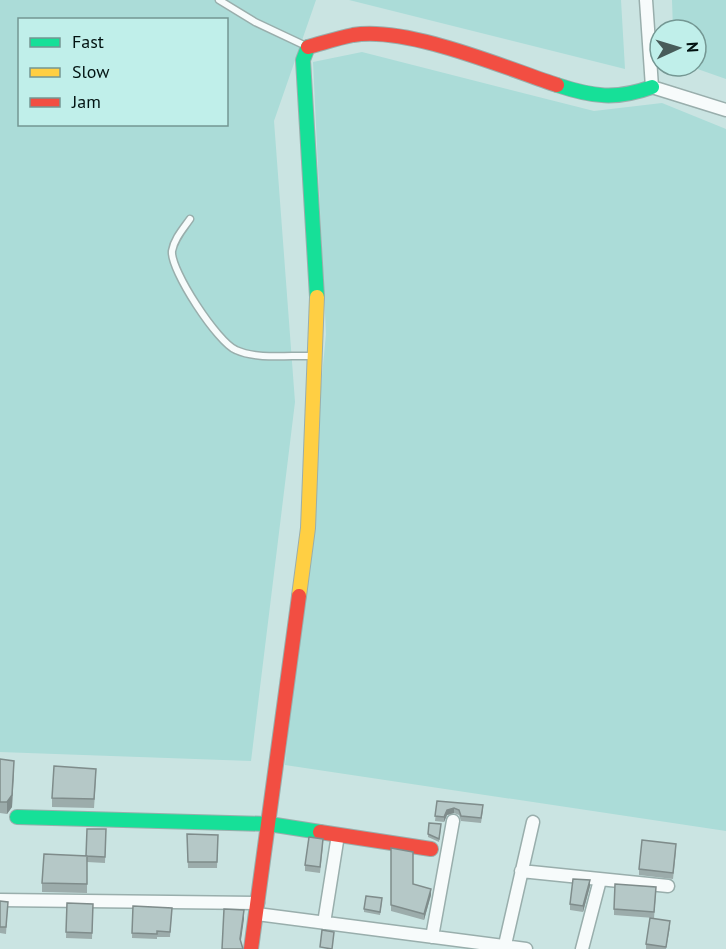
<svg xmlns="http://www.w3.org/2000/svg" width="726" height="949" font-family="'PT Sans',sans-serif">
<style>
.green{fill:#abdcd8;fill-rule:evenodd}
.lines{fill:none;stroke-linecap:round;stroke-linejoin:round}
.lane-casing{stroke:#99aeac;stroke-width:9}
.street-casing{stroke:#99aeac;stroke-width:15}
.fast-casing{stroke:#99aeac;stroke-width:16}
.slow-casing{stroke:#99aeac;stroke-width:16}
.jam-casing{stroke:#99aeac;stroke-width:16}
.lane{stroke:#f7fbfb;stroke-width:6}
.street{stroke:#f7fbfb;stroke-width:12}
.fast{stroke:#16e098;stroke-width:14}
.slow{stroke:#ffcf43;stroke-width:14}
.jam{stroke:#f24e42;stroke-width:14}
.wall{fill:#9cacab}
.shaded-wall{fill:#7f8c8b}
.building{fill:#b5c8c7;stroke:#7f8c8b;stroke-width:1.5}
</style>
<rect width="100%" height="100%" fill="#cae4e2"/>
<path class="green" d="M0,0H316L274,121L295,402L251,761L0,752ZM20,20H226V124H20Z
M349,0H621L625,69Z
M672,0H726V79L689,66H696V30H673Z
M362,52L594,111L662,103L726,129V831L285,765L326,334L313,62Z"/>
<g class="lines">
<defs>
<path id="lane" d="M219,0L255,22L306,46
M190,219C183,229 174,239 172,251C170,270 218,343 236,350C258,360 290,355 314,356"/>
<path id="street" d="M646,0L652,87L726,110
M521,871L668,886
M0,900L258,903
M257,914L526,949
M324,923L338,835
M432,937L453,821
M504,949L533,822
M582,949L600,880"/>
<path id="fast" d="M308,47L303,60L317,297
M557,85C593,97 616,100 652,87
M17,817L269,824L320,832"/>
<path id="slow" d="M299,596L308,528L317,297"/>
<path id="jam" d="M308,47C323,43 338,38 353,35C407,26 503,67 557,85
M320,832L431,849
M251,949L299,596"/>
</defs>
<use href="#lane" class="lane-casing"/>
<use href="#street" class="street-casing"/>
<use href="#fast" class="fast-casing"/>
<use href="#slow" class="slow-casing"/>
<use href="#jam" class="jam-casing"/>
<use href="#lane" class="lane"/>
<use href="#street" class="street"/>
<use href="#fast" class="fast"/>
<use href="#slow" class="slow"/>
<use href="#jam" class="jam"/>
</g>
<path class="wall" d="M0,759L14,773L12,807L7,814L0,813Z
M96,778L94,808L52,807V798Z
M437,801L483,810L481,823L461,821L459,815L454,813L447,815L444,822L435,821Z
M429,823L441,827L439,842L428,837Z
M106,829L105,863L87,862V893L42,892V883L86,856Z
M187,834L218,835L217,868H188Z
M323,845L320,873L305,871V865Z
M391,848L413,884L431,895L424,920L391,911Z
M676,851L673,879L639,875V869Z
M590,886L583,912L570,910V904Z
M656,893L654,918L614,915V909Z
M0,901L8,902L6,934L0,933Z
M382,901L380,915L364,912V909Z
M67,903L93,904L92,939L66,938Z
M133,906L172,908L170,937H157V939L132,938Z
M670,927L666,949H646V944Z"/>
<path class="shaded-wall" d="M14,761L12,807L7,814V802Z
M454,808V813L447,815L444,822V817L447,810Z
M590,880V886L583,912V906Z
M431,889V895L424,920V914Z
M244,910V919L240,947V939Z"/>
<path class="building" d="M0,759L14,761L12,795L7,802H0Z
M54,766L96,769L94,799L52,798Z
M437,801L483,805L481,818L461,816L459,810L454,808L447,810L444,817L435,816Z
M429,823L441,824L439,839L428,834Z
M87,829H106L105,857L86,856Z
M187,834L218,835L217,862H188Z
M309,837L323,839L320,867L305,865Z
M642,840L676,844L673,873L639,869Z
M391,848L413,852V884L431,889L424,914L391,905Z
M44,854L87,856V884L42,883Z
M573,879L590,880L583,906L570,904Z
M615,884L656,887L654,912L614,909Z
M366,896L382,898L380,912L364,909Z
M0,901L8,902L6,927H0Z
M67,903L93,904L92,933L66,932Z
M133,906L172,908L170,932L157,931V934L132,933Z
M224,909L244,910L240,939L243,949H222Z
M650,918L670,921L666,947L646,944Z
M322,930L334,932L332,949L320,947Z"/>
<rect x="18" y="18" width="210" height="108" fill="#c0efea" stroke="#749793" stroke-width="1.5"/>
<rect x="30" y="38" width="30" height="9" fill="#16e098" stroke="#749793" stroke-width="1.5"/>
<text x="72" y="48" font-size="18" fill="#021211">Fast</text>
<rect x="30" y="68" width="30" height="9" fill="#ffcf43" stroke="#749793" stroke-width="1.5"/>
<text x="72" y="78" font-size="18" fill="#021211">Slow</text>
<rect x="30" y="98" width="30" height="9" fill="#f24e42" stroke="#749793" stroke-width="1.5"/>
<text x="72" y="108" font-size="18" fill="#021211">Jam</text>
<g transform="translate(678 48) rotate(86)"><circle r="28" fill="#c0efea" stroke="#749793" stroke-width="1.5"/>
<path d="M0-4.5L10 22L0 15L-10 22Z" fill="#485c5a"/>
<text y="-9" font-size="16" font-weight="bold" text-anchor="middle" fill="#021211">N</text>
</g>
</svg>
